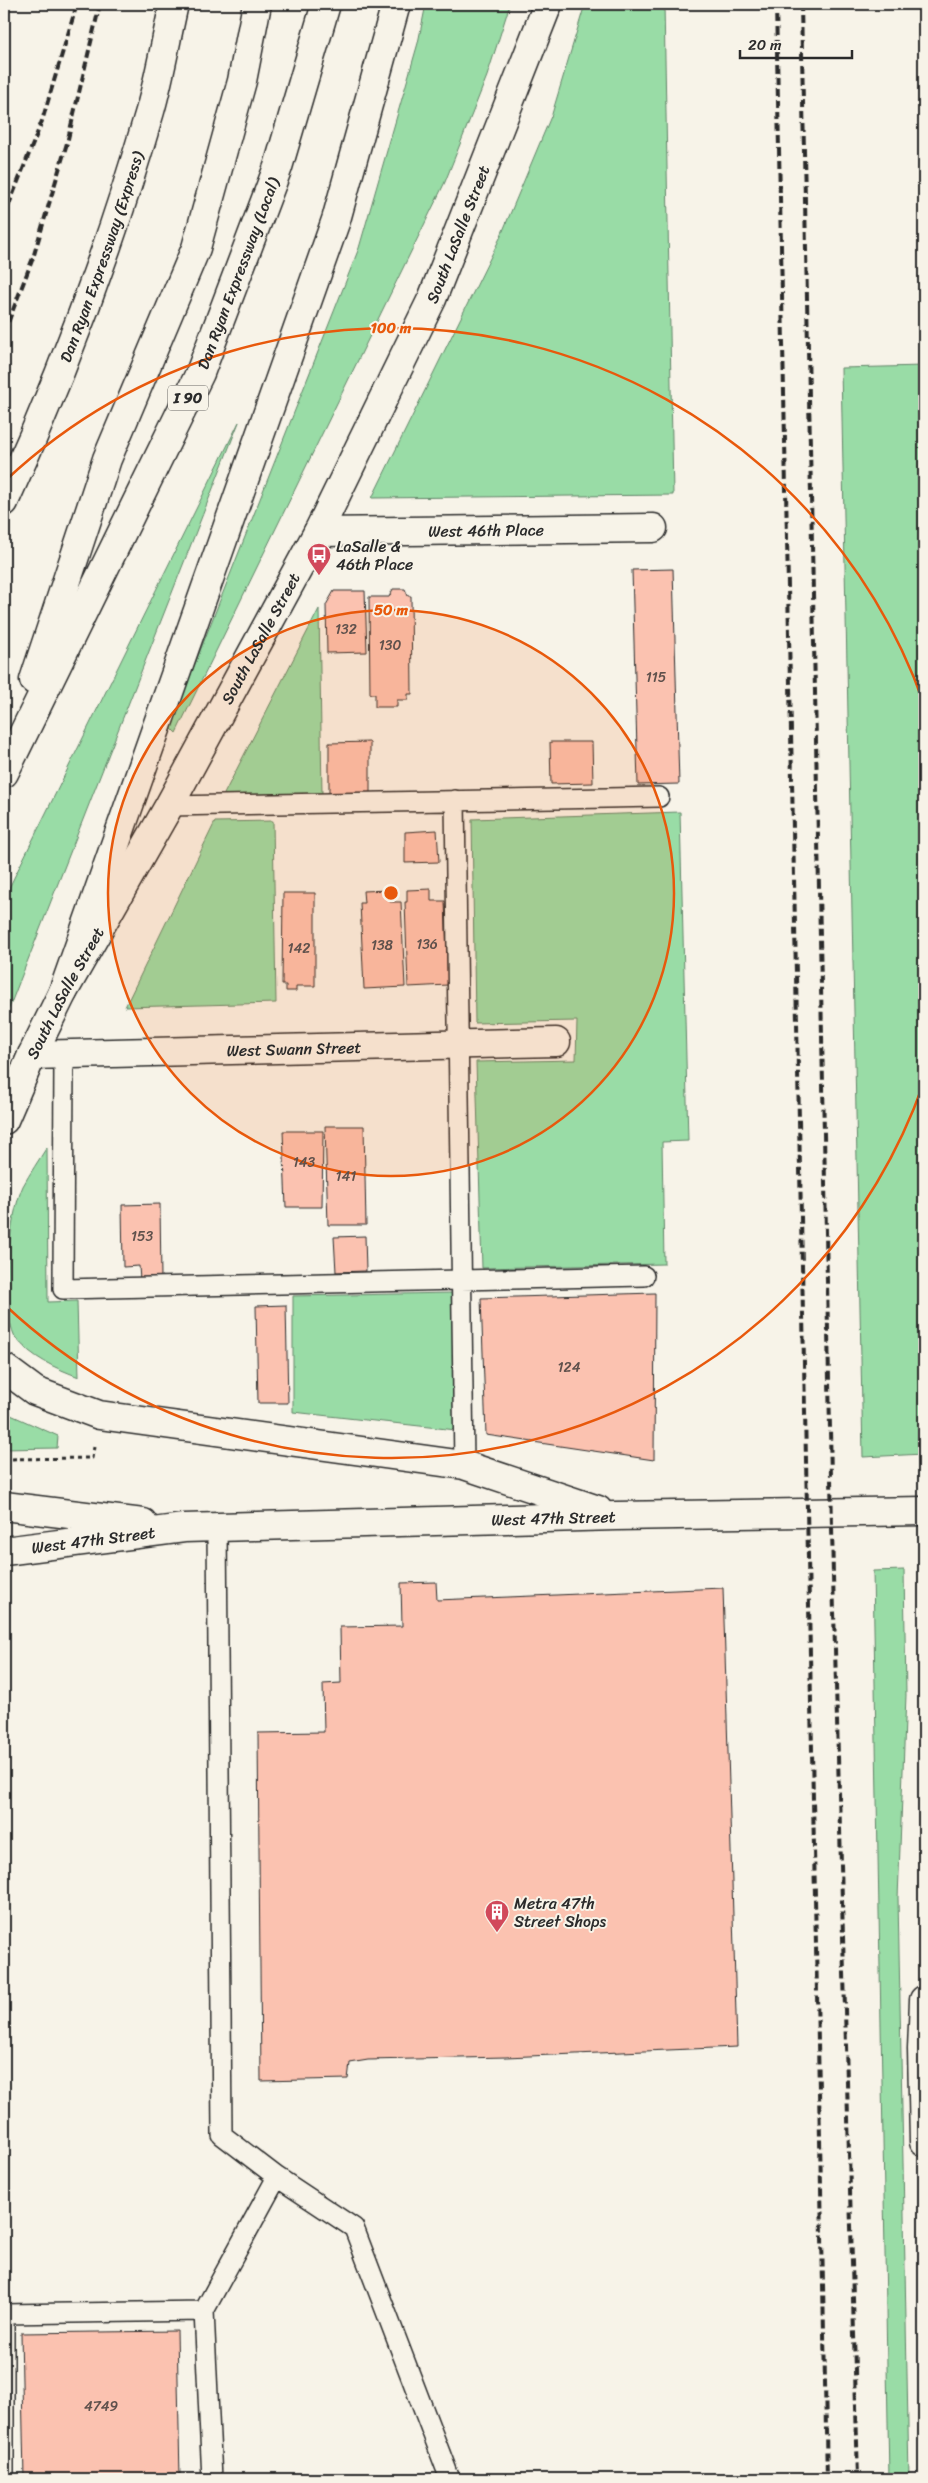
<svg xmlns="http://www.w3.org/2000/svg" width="928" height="2483" font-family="Sriracha,sans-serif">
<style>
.green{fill:#99dca6;stroke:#628468}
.building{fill:#fbc2b0;stroke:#2b2b2b}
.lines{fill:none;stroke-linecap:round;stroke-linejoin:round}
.service-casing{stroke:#2b2b2b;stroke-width:22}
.minor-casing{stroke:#2b2b2b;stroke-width:31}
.secondary-casing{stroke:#2b2b2b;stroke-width:31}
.motorway-casing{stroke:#2b2b2b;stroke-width:31}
.path{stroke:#2b2b2b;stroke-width:3;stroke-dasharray:4 4;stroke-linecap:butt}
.service{stroke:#f7f3e8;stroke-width:19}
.minor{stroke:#f7f3e8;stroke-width:28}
.secondary{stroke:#f7f3e8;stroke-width:28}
.motorway{stroke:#f7f3e8;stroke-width:28}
.rail{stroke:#2b2b2b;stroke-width:4;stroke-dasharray:8 4;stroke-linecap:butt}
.ring{fill:none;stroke:#e8590c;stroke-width:2.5}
.labels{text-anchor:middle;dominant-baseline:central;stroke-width:4;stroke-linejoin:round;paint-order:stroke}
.number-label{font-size:14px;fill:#5f514c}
.shield{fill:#f7f3e8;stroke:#686764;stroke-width:1}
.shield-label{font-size:15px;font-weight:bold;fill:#2b2b2b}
.street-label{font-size:16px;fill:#2b2b2b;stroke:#f7f3e8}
.poi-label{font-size:16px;fill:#2b2b2b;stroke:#f7f3e8;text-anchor:start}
.centre{fill:#e8590c;stroke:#f7f3e8;stroke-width:2.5}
.ring-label{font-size:15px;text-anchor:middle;font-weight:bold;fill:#e8590c;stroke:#f7f3e8;stroke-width:4;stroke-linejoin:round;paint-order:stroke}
</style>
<rect width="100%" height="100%" fill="#f7f3e8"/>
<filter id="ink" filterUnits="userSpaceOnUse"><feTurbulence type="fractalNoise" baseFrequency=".02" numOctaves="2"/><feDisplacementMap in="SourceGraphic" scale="10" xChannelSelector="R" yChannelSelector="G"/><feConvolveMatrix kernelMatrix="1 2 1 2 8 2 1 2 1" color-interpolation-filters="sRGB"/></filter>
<g filter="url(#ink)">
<path class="green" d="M426,4H510L487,76L445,182L176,733L170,727L359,248L418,43Z
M585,4H664L673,495L372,498L500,238L552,114Z
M924,366V1454L863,1457L841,368Z
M239,422L4,1021V898Z
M319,609L322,794L223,796Z
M680,812L688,1141L662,1142L664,1264L482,1268L476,1062L576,1060L577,1021L475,1023L472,819Z
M273,821L276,1003L125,1007L215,822Z
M47,1147L48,1302L77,1301L79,1377C55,1368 32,1358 15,1337C0,1307 8,1219 23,1186C30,1173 39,1160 47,1147Z
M453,1293L456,1430L293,1412V1296Z
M4,1412L58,1436L57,1448L4,1449Z
M904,1570L906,1695L898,1898L909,2479H889L873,1571Z"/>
<path class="building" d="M673,569L679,784L638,785L632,570Z
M393,589H405L408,596H411L412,694H408V700H397V707H375V694H370L369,597H389Z
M334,591H365L367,652L327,653L326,605Z
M370,742V796L329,797V743Z
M550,742H592L593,783L551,784Z
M437,830L439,862L405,863V832Z
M431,889V901H445L448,985L408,987L405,902H407V890Z
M389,890L390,902H401L405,987L364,989L360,903H364L363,891Z
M283,893H315V986H296V991H286V985H282Z
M325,1126H364L366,1225H328Z
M283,1131H323L322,1207H286Z
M160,1204L161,1279L140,1280L139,1266L123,1267L122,1205Z
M365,1236L366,1271L336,1272L334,1237Z
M655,1293L654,1460L486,1435L481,1298Z
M286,1305L288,1403H258L256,1306Z
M436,1582L437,1600L723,1588L737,2047L506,2057L368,2060L350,2063L348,2079L261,2081L258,1733L324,1732L323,1684L341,1683L340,1627L402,1626L401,1583Z
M177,2331L180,2479H24L21,2333Z"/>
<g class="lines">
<defs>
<path id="service" d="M455,800L464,1465
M169,806L659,797
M64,1054L63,1289L644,1276
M217,1527L222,2135L277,2177L354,2228L450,2479
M4,2479V2314L204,2311
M212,2479L204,2311L277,2177"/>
<g id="minor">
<path id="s1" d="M318,532L653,528"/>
<path id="s2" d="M32,1055L556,1042"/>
<path d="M924,2000L922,2049L924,2142"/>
</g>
<g id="secondary">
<path id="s3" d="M4,1120L32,1055L63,992L169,806L318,532L432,299L548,4"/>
<path d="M4,1368L35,1391L99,1415L464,1465L598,1510"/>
<path d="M4,1506L143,1523"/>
<path id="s4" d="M4,1551L184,1528L616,1516L924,1511"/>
</g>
<g id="motorway">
<path id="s5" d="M4,502C62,376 111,245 150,111C160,76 166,39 174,4"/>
<path d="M34,680L107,459L196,248L242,81L257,4"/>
<path id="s6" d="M4,773L200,373L278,167L326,4"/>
<path d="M63,992L336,220L396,4"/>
</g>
</defs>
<use href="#service" class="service-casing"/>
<use href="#minor" class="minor-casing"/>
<use href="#secondary" class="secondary-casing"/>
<use href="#motorway" class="motorway-casing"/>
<path class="path" d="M4,1459L92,1458L94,1447"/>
<use href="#service" class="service"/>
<use href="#minor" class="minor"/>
<use href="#secondary" class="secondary"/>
<use href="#motorway" class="motorway"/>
<path class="rail" d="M776,4L827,2479
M801,4L833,1576L858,2479
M4,217L42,121L77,4
M4,333L33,258L67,143L100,4"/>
</g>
</g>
<circle cx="391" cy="893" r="283" fill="#e8590c" fill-opacity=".12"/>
<g class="ring">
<circle cx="391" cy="893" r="283"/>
<path d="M924 1082A565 565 0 0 1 6 1306M6 480A565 565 0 0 1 924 704"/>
</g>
<defs>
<symbol id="bus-pin" viewBox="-11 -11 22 30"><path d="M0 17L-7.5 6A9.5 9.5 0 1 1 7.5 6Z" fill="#d1495b" stroke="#f7f3e8"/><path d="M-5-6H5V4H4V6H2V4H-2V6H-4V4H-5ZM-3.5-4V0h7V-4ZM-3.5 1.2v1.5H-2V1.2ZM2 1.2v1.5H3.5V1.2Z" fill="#fff"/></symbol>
<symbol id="building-pin" viewBox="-11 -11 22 30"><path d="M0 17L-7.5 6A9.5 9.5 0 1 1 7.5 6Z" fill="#d1495b" stroke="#f7f3e8"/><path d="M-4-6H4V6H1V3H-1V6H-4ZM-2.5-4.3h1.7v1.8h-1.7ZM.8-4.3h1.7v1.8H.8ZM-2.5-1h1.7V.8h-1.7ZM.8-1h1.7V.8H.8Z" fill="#fff"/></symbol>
</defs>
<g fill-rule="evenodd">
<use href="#bus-pin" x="305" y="541" width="28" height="38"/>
<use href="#building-pin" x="483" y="1898" width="28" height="38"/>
</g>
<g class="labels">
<g class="number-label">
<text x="346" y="629">132</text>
<text x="390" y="645">130</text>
<text x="656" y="677">115</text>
<text x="427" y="944">136</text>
<text x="382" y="945">138</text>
<text x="299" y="948">142</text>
<text x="304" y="1162">143</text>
<text x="346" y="1176">141</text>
<text x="142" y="1236">153</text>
<text x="569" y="1367">124</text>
<text x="101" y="2406">4749</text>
</g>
<rect class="shield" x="168" y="385.5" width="40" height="25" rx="4"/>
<g class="shield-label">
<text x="188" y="398">I 90</text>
</g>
<g class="street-label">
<text stroke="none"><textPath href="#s3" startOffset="996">South LaSalle Street</textPath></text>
<text stroke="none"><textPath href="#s5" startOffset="264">Dan Ryan Expressway (Express)</textPath></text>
<text stroke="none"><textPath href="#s6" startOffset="552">Dan Ryan Expressway (Local)</textPath></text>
<text stroke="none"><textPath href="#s1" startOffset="168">West 46th Place</textPath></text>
<text stroke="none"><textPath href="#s3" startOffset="546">South LaSalle Street</textPath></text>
<text stroke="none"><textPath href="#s3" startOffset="141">South LaSalle Street</textPath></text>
<text stroke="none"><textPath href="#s2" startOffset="262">West Swann Street</textPath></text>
<text stroke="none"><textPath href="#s4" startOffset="551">West 47th Street</textPath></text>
<text stroke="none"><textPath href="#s4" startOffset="90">West 47th Street</textPath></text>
</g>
<g class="poi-label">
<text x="336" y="546">LaSalle &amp;<tspan x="336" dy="18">46th Place</tspan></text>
<text x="514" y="1903">Metra 47th<tspan x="514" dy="18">Street Shops</tspan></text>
</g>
</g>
<circle cx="391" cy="893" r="8" class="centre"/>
<g class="ring-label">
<text x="391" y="333">100 m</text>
<text x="391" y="615">50 m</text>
</g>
<rect width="928" height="2483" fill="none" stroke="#f7f3e8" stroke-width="20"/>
<rect x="10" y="10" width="908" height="2463" fill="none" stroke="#2b2b2b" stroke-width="2" filter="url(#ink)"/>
<path d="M740 50v8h112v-8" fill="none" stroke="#2b2b2b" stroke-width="2.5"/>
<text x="748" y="50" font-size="15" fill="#2b2b2b" stroke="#f7f3e8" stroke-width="4" paint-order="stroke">20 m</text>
</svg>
